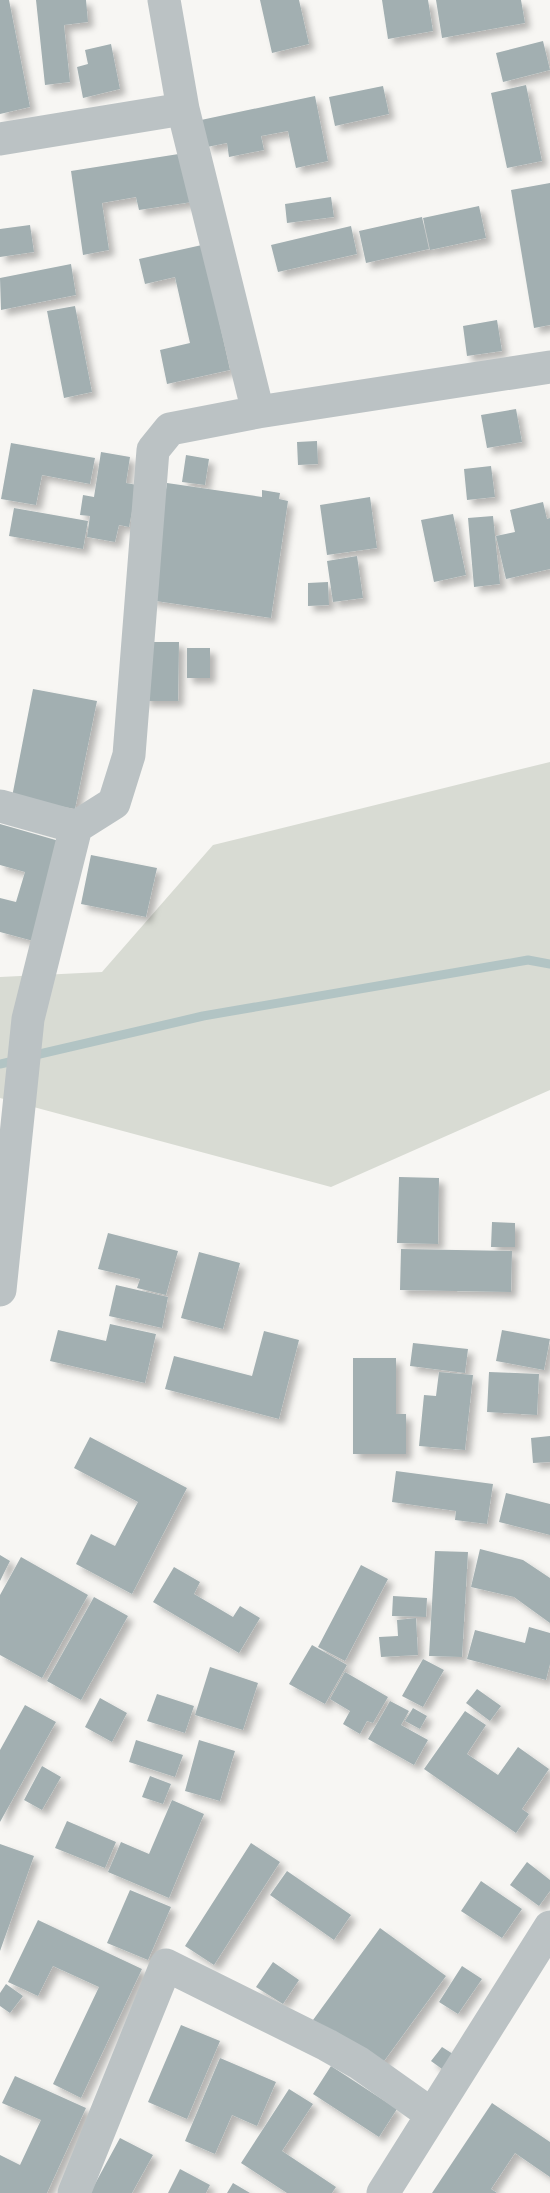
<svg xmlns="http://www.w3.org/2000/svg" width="550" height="2193" font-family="'Open Sans',sans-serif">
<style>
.green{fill:#d8dbd3}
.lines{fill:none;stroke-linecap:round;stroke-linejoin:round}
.stream{stroke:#b2c4c4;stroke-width:9}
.building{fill:#a2afb1;filter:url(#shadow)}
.minor{stroke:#bbc2c4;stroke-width:33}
</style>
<defs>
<filter id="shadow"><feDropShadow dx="5.5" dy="5.5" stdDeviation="3" flood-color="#0004"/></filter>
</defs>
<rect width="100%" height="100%" fill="#f7f6f3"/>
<path class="green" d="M550,762V1090L331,1187L0,1098V977L102,972L213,845Z"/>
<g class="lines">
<path class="stream" d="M31,1056L203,1016L528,960L550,964
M0,1064L18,1060"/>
</g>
<path class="building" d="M0,0H9L30,107L0,114Z
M36,0H86L88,22L64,25L70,82L45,85Z
M260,0H299L309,44L272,53Z
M382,0H428L433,31L388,39Z
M436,0H521L525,23L442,38Z
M543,41L550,70L503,82L496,53Z
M111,44L120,89L83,98L77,67L88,64L85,50Z
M526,85L542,161L507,168L491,93Z
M383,86L389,114L335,126L329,97Z
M315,96L328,161L296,168L288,131L261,136L264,150L229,157L227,143L207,147L201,120Z
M185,153L192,202L139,210L136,197L102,203L109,250L83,255L71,171Z
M550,183V325L534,328L511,190Z
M331,197L334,217L287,223L285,204Z
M479,206L486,238L430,250L423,218Z
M422,217L429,249L366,263L359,231Z
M30,225L34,252L0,257V229Z
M351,226L357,254L278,272L271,245Z
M202,245L230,370L167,384L160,350L190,343L175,277L145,284L139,259Z
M71,264L76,295L1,310L0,278Z
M75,306L92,392L64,398L47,311Z
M497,320L502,351L467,356L463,326Z
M516,409L522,442L487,448L481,415Z
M317,441L318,464L298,465L297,442Z
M11,443L95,458L90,484L42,475L36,505L1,499Z
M101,452L130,457L126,483L137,485L129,527L119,525L115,542L87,537L90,516L80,515L83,495L94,497Z
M186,455L209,459L205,485L182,482Z
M491,466L495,497L467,500L464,469Z
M167,483L262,497V490L280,493L279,499L288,501L271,618L149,600Z
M370,497L377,548L327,555L320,505Z
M543,502L547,519L550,518V569L506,579L496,536L515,532L510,510Z
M14,508L88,521L83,549L9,536Z
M453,514L466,575L434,582L421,520Z
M493,516L500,584L474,587L468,518Z
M357,556L363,598L333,602L327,561Z
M328,582L329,605L308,606V583Z
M145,642H179L178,701H144Z
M187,648H210V678H187Z
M33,689L97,701L75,809L12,797Z
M0,824L66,843L37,942L0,932V898L16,902L25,872L0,865Z
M91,855L157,868L146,917L81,904Z
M399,1177L439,1178L438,1244L397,1243Z
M492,1222L515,1223V1247H491Z
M108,1233L178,1251L166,1295L137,1288L140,1279L98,1269Z
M401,1249L512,1251L511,1292L400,1290Z
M199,1252L240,1263L223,1329L181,1318Z
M116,1285L168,1297L162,1328L109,1316Z
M110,1324L156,1334L145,1383L50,1361L58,1330L106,1341Z
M502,1330L550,1339L544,1370L496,1361Z
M264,1331L299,1340L279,1419L165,1389L174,1356L252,1376Z
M413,1343L468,1349L465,1373L410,1366Z
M353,1358H396V1414H406V1454H353Z
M439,1372L473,1375L465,1450L419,1446L424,1395L436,1396Z
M489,1372L539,1374L537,1415L487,1412Z
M550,1436V1462L533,1463L531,1438Z
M90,1437L187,1488L132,1594L76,1564L91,1534L115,1546L138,1502L74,1468Z
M396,1471L493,1484L487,1524L455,1520L456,1511L392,1502Z
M506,1493L550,1504V1535L499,1522Z
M480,1549L523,1560L550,1578V1623L514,1597L471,1587Z
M435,1551L468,1552L462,1657L429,1656Z
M0,1555L10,1561L0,1581Z
M21,1557L88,1595L42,1678L0,1655V1595Z
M361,1565L388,1579L345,1661L318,1647Z
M174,1567L200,1582L194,1594L233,1617L240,1606L260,1618L239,1653L153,1602Z
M393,1596L427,1598L426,1617L392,1616Z
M94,1597L128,1616L81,1700L47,1681Z
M416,1618L418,1655L381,1657L379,1637L398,1636L397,1620Z
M529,1627L550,1633V1664L546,1680L467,1659L475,1630L525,1643Z
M312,1645L347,1665L325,1704L289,1684Z
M423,1659L444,1670L423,1707L402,1696Z
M210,1667L258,1683L243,1730L195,1715Z
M345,1672L388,1697L373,1723L367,1721L360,1734L343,1724L350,1711L330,1699Z
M477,1689L501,1706L490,1721L466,1703Z
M157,1694L194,1706L185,1733L147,1721Z
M100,1698L127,1713L112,1742L85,1727Z
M390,1701L409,1711L401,1725L428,1740L414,1765L368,1739Z
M25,1705L56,1722L0,1822V1750Z
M413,1708L427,1716L420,1729L405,1721Z
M465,1711L486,1725L467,1754L498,1775L518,1747L549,1769L522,1809L529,1814L516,1833L424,1769Z
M136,1740L183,1755L175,1777L129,1762Z
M199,1740L235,1751L220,1801L185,1791Z
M42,1766L61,1777L42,1810L24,1800Z
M150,1776L171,1784L163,1804L142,1797Z
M172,1800L204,1814L169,1898L108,1872L121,1842L149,1854Z
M67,1821L116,1842L105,1868L55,1848Z
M251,1843L280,1862L214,1965L185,1946Z
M0,1844L34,1856L0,1951Z
M527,1862L550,1880V1891L539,1906L510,1885Z
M287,1871L351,1915L334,1940L270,1895Z
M481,1881L522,1909L502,1938L461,1911Z
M130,1890L171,1907L148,1960L107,1943Z
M38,1920L142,1969L81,2098L53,2084L99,1987L53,1966L38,1996L8,1982Z
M380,1928L446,1976L379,2068L313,2020Z
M273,1962L299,1980L283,2004L256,1987Z
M462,1966L482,1979L458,2014L439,2002Z
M6,1984L23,1996L10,2013L0,2006V1993Z
M181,2025L220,2041L187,2119L148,2102Z
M442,2047L453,2054L442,2069L431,2061Z
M220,2058L276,2082L257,2126L232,2115L215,2154L185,2141Z
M331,2066L397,2109L379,2137L313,2094Z
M15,2076L86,2108L47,2193H0V2155L20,2165L41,2120L2,2103Z
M289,2089L313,2104L282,2151L336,2187L332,2193H287L241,2163Z
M492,2103L550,2142V2177L515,2153L491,2189L497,2193H432Z
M120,2138L153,2155L132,2193H90Z
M180,2169L210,2185L206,2193H168Z
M233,2183L250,2193H227Z"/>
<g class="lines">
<path class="minor" d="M164,0L183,109
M0,139L183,109L258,412
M0,806L76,827
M0,1290L28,1019L76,827L114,803L129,755L153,450L170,429L258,412L550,367
M74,2193L166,1965L327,2045L359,2063L431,2114
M383,2193L550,1927"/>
</g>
</svg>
